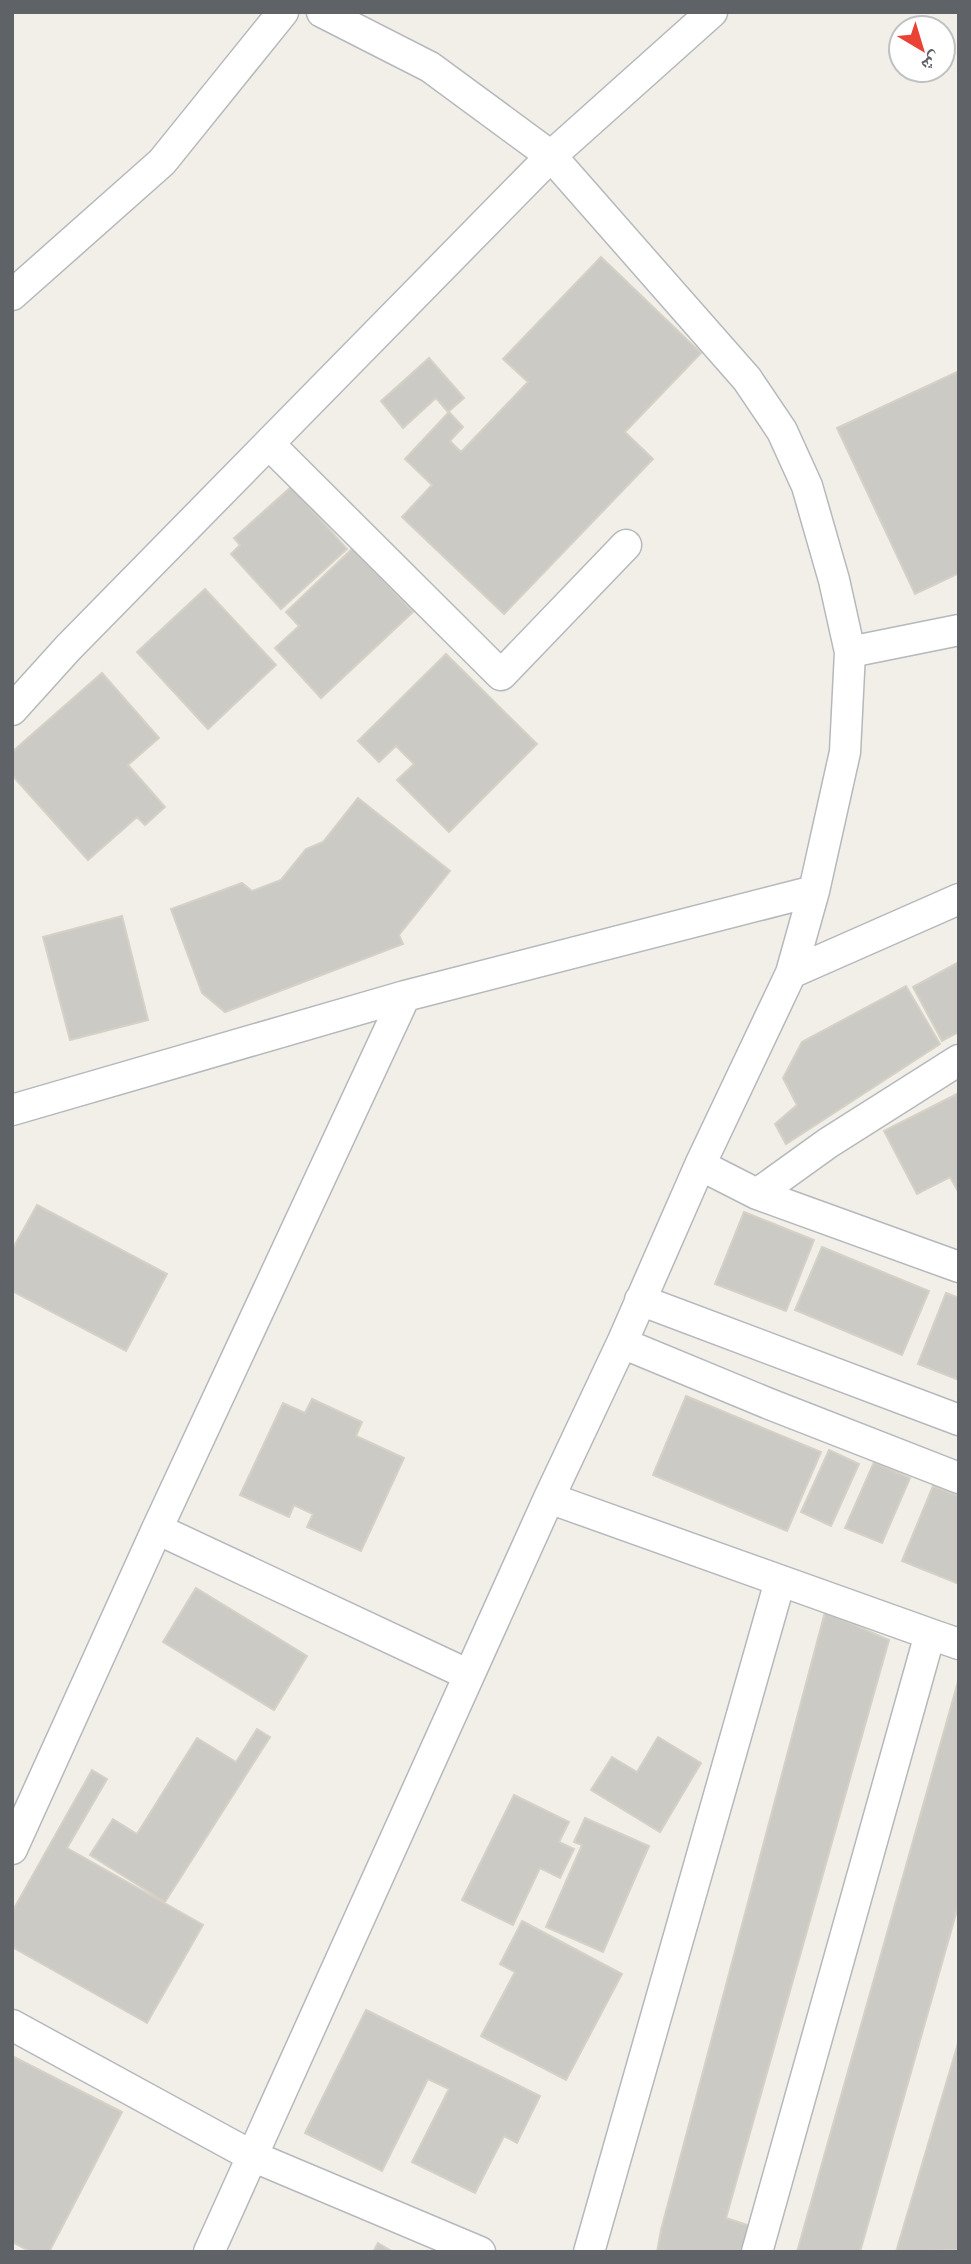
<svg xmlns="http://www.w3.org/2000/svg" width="971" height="2264" font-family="Manrope,'Noto Naskh Arabic',sans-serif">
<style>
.building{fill:#cccac5;stroke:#d6d1c6;stroke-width:2}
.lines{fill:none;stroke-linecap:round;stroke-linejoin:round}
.street-casing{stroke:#b5b8bc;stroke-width:33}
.street{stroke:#fff;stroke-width:30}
</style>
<rect width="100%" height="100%" fill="#f1efe8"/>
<path class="building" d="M601,257L701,353L625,432L653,459L504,614L402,517L432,485L405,459L449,412L463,427L450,441L461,452L528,382L503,359Z
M429,358L464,398L448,412L436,398L403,428L381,401Z
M959,371V573L915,594L837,428Z
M291,487L347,549L281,609L231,554L240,545L234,538Z
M353,548L413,612L321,698L275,648L299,626L286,612Z
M205,589L276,665L208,729L137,652Z
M446,654L537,744L449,832L397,780L414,764L396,746L379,762L358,741Z
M102,673L159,738L128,765L165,807L145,825L137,817L88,860L12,775V752Z
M358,798L450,871L399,935L403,944L225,1012L202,993L171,909L242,883L252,891L281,880L306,849L323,842Z
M122,916L148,1020L70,1040L43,937Z
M959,962V1032L942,1041L913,987Z
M906,986L940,1044L786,1144L775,1124L797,1105L783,1078L802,1042Z
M959,1093V1193L950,1177L917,1194L884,1131Z
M37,1205L167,1274L126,1351L12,1291V1250Z
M744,1212L814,1240L786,1311L715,1284Z
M822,1247L929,1291L902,1355L795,1310Z
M946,1293L959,1298V1380L918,1364Z
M686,1396L821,1452L787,1531L653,1475Z
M312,1399L362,1422L356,1436L404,1458L361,1551L307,1527L313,1514L294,1505L289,1517L240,1495L283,1403L305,1413Z
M829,1450L859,1464L831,1526L801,1512Z
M874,1462L910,1478L882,1543L845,1528Z
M933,1486L959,1496V1584L902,1561Z
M196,1588L307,1656L274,1710L163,1642Z
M825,1612L889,1640L726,2218L750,2226L742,2252H657L661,2230Z
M959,1678V1903L860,2252H797Z
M257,1729L270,1737L165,1902L90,1855L113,1819L137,1834L197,1738L236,1762Z
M658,1737L701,1763L660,1832L591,1790L612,1757L637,1772Z
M92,1770L107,1779L67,1848L203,1925L147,2023L12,1947V1912Z
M514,1795L569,1822L559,1842L574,1849L560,1878L540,1868L513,1925L462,1900Z
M585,1818L649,1846L603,1952L546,1927L582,1845L574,1842Z
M522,1921L622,1974L566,2080L481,2036L515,1972L500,1964Z
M366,2010L540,2096L517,2143L504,2136L475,2193L412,2162L449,2089L428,2079L382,2171L305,2133Z
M959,2040V2250L896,2252Z
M12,2056L122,2112L49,2252H31L12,2242Z
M378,2243L393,2252H373Z"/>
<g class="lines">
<defs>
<path id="street" d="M12,295L162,162L283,12
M269,444L501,675L626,545
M850,652L959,630
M12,710L68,648L551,156L712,12
M791,973L959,899
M12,1110L405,996L814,891
M700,1165L757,1194L959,1267
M757,1194L828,1143L959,1060
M640,1300L959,1420
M622,1343L767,1403L959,1478
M549,1498L930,1634
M157,1529L469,1675
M12,1849L157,1529L405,996
M12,2025L252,2156L480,2252
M209,2252L549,1498L622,1343L700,1165L791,973L814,891L845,752L850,652L834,580L807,486L782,431L747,379L551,156L430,67L322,12
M589,2252L780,1581
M757,2252L930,1634L959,1644"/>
</defs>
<use href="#street" class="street-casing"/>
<use href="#street" class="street"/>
</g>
<rect width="971" height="2264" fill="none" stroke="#5f6368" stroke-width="28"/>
<g transform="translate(922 49) rotate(142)"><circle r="33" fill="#ffffff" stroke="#bfc1c3" stroke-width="2"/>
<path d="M0-5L12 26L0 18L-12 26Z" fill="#ea4335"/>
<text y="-10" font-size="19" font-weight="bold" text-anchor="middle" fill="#5f6368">ش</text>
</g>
</svg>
